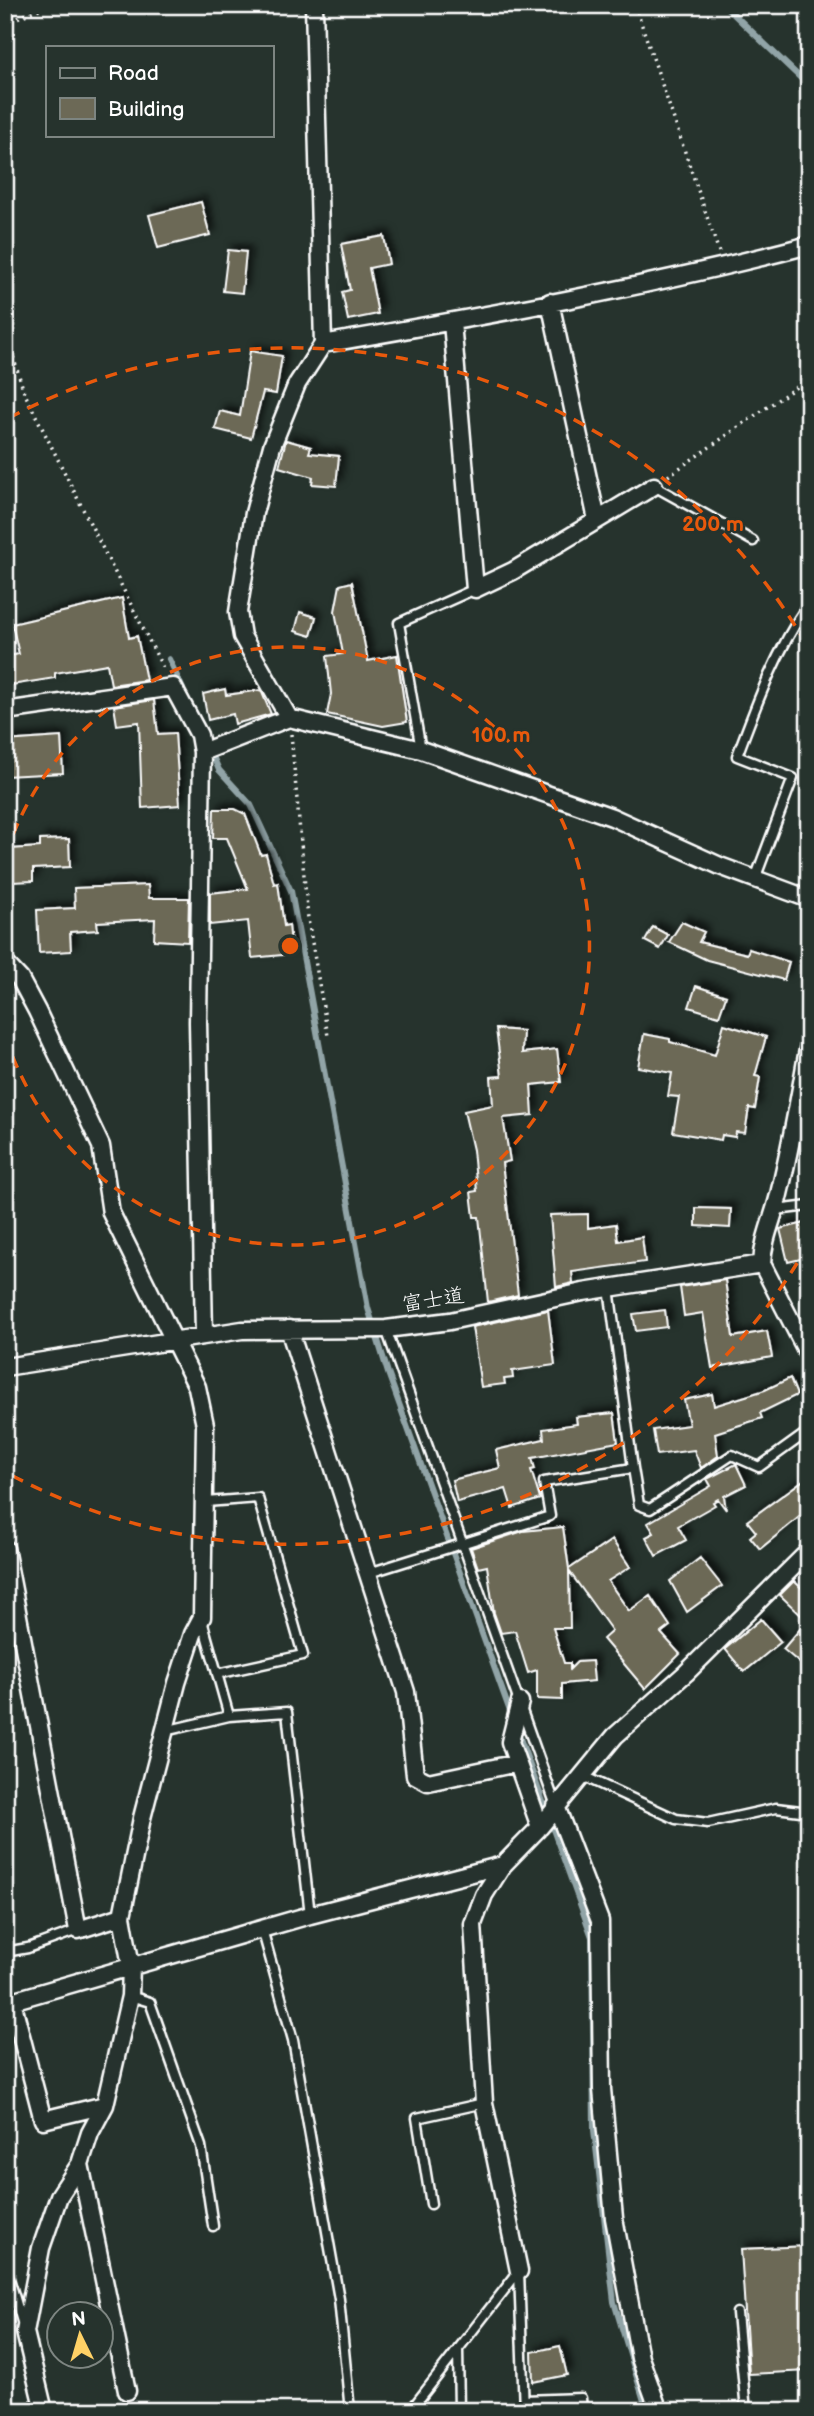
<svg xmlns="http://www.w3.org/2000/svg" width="814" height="2416" font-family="'Balsamiq Sans','Klee One',sans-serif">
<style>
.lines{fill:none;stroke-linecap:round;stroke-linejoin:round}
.stream{stroke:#91a4a7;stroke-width:6}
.building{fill:#6c6956;stroke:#fff;stroke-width:2;filter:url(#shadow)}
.lane-casing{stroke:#fff;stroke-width:13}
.street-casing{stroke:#fff;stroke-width:21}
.path{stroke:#fff;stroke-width:3.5;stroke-dasharray:2 5;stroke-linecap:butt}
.lane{stroke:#26332d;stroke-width:8}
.street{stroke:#26332d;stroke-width:16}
.ring{fill:none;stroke:#e8590c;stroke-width:3.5;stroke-dasharray:12 9}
.labels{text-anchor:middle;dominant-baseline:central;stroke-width:5;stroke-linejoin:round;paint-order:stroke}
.street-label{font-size:21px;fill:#fff;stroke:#26332d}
.centre{fill:#e8590c;stroke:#26332d;stroke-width:3.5}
.ring-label{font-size:21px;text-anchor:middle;font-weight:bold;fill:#e8590c;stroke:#26332d;stroke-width:5;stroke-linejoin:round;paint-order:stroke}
</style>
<defs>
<filter id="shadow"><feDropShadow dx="5.5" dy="-5.5" stdDeviation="3.5" flood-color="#0009"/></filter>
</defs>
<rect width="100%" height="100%" fill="#26332d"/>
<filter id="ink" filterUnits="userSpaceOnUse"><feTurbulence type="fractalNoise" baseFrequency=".0143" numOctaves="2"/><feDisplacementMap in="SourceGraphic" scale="14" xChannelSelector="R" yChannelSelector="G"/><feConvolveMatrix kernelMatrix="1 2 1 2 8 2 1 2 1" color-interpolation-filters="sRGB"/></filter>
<g filter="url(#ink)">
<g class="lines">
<path class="stream" d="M724,5L809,86
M169,659L183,689
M210,750L219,770L251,805L291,891L368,1308L388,1373L512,1717
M517,1730L592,1937L594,2130L614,2302L647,2411"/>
</g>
<path class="building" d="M201,202L210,235L158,248L149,215Z
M384,236L389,264L369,268L378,314L348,320L342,292L350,290L341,244Z
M228,250L246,252L242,293L223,291Z
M250,351L282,356L276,394L263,392L251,438L215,429L220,411L240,416Z
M286,440L311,447L309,453L339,456L336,486L312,484L313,477L279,467Z
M352,582L368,661L397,655L407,722L383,726L327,714L331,694L327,656L343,654L335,611L340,585Z
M122,598L129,638L137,636L146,680L111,685L107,664L55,673V678L5,686V657L19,654L12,624Z
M300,612L316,617L311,636L295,631Z
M225,689L226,695L261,690L271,714L235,724L233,714L208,720L203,694Z
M154,700L158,734L175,733L180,805L142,808L139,722L117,725L114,706Z
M61,737L63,773L5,776V741Z
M214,809H235L245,814L261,855L266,854L274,884L278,883L284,926L289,925L292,954L252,958L248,921L210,925V893L248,889L227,838H213Z
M69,839L70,867L33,869V881L12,882L10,849L40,847V840Z
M148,885L149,898H189L188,942L154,940L155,919L97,922L98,930L70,932L71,951L39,953L37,910L75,908L74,888Z
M682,922L704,932L699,942L747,954L749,949L789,962L784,980L707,960L669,942Z
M653,927L668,935L660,949L645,941Z
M696,986L726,996L719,1016L689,1007Z
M724,1024L766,1037L755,1076L760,1077L755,1109L749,1108L745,1133L736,1132L735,1137L722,1135L721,1140L673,1132L679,1097L668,1096L672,1073L638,1067L644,1034L670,1039V1042L715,1055Z
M496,1029L523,1031L522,1053L557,1049L561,1082L531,1085L533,1115L503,1118L510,1161L502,1163L518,1295L488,1302L479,1217H474L471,1192L477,1191L473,1150L464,1111L493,1105L491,1077L502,1076Z
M696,1208L731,1209L730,1228L696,1226Z
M588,1214V1228L616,1224L618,1241L642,1237L645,1262L572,1272L573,1283L556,1287L550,1215Z
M809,1222V1257L788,1262L780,1229Z
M725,1280L733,1337L767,1331L772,1357L712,1368L703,1313L684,1316L680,1287Z
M548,1310L555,1365L512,1371L513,1378L504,1379L505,1384L481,1387L472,1327Z
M665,1310L667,1327L636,1331L633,1314Z
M790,1378L797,1395L760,1413L762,1418L715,1433L718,1456L701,1468L694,1450L657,1455L653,1430L689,1425L684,1400L712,1394L714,1406L765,1390Z
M614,1413L618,1442L532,1458L535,1469L531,1470L540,1499L512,1508L506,1489L457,1502L452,1480L500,1468L496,1450L544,1439L543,1429L577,1424L576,1417Z
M736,1464L746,1485L724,1496L726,1510L718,1499L713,1502L715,1505L678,1526L686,1540L656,1556L646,1537L654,1533L648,1523L711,1486L707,1479Z
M809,1476V1509L760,1549L750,1537L756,1532L747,1521Z
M563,1527L569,1569L612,1540L630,1567L608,1581L629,1611L650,1596L670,1626L661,1633L680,1654L645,1689L603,1639L612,1631L569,1571L570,1628H553L564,1663H570V1669L577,1662L592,1661L594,1681L562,1684V1700L537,1699V1670L528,1673L515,1631L501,1633L494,1613L487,1566L478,1568L471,1548L523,1531Z
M700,1558L722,1586L687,1612L670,1581Z
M794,1581L809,1595V1671L783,1649L807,1621L780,1595Z
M761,1619L781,1642L744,1672L725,1649Z
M809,2246V2371L749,2374L741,2249Z
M560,2346L567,2375L533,2382L532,2352Z"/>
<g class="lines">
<defs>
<path id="lane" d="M654,486L753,541
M421,750L399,623L475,589
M755,879L793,778L737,756C757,702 776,651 809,603
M776,1210L809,1206
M386,1329L556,1806
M633,1468L639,1505L650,1509L732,1455L759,1467L809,1431
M206,1502L258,1498L303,1655L217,1674
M369,1573L550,1516L544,1482L633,1468L609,1288
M202,1620L229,1716
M165,1731L229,1716L287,1712L310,1915
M583,1776L676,1819L708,1823L776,1808L809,1812
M262,1929L293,2040L339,2299L350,2411
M5,1952L28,1948L78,1930
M130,1996L150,2002L201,2146L213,2226
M431,2204L417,2118L484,2103
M5,2265L23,2325
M519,2271L524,2411
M737,2313L746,2411
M458,2349L459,2411
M524,2400L581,2398L582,2411
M410,2411L519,2271"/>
<path id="street" d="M314,5L323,344C486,316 649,287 809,245
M550,302L597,520
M452,322L475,589L513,571L654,486
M323,344L297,384L272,446L254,513L238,612L242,636L289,718L421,750L612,817L720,866L809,899
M5,711L173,687L199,735L202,752L198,1022L204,1335
M202,752L289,718
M5,963L20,979L37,1011L101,1146L111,1213L197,1387L205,1425L202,1617L193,1634L177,1683L142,1818L122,1916L131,1966L130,1996L105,2105L90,2133L80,2164L59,2196L41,2248L25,2332L44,2411
M762,1264C763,1237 775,1215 780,1190C792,1141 800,1093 809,1044
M289,1329L406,1692L415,1775L428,1782L517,1763
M5,1367L242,1330L386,1329L450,1321L583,1292L762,1264L809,1356
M5,1548L78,1930L122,1916
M520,1702L510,1742L540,1827
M556,1806L600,1921L602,2089L614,2218L640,2358L659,2411
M105,2105L43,2120L12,2001L310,1915L503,1865
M80,2164L127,2391
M519,2271L484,2103L473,1924L484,1895L503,1865L540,1827L615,1736L686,1673L809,1551"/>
</defs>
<use href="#lane" class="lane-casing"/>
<use href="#street" class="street-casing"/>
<path class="path" d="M7,5L13,20
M635,5L719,252
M5,23L49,5
M5,330L24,392L164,670
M668,476L802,383L809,382
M291,734L308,919L328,1036"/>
<use href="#lane" class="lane"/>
<use href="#street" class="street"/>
</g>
</g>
<g class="ring">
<path d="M6 854A299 299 0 1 1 6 1038"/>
<path d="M808 1245A598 598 0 0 1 9 1474M9 418A598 598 0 0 1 808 647"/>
</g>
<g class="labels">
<g class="street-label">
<text transform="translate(433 1300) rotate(-9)">富士道</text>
</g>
</g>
<circle cx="290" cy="946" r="10" class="centre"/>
<g class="ring-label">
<text x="713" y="531">200 m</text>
<text x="501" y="742">100 m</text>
</g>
<rect width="814" height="2416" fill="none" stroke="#26332d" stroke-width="28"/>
<rect x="14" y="14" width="786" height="2388" fill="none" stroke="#fff" stroke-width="2.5" filter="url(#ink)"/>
<rect x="46" y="46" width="228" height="91" fill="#26332d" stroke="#7d8581" stroke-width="2"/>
<rect x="60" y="68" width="35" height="10" fill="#26332d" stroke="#7d8581" stroke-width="2"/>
<text x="108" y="80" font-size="21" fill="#ffffff">Road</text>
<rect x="60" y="98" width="35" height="21" fill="#6c6956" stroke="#7d8581" stroke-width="2"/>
<text x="108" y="116" font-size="21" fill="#ffffff">Building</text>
<g transform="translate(80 2335) rotate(355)"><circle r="33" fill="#26332d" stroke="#7d8581" stroke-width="2"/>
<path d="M0-5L12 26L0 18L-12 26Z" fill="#ffd166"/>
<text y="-10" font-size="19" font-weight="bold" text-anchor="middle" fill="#ffffff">N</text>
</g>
</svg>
